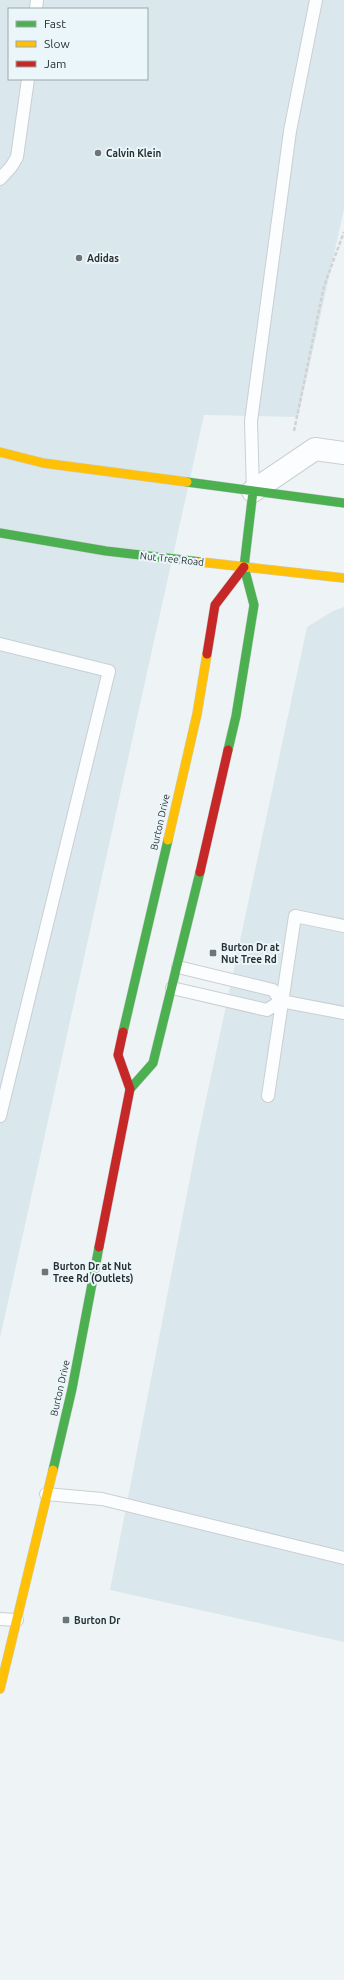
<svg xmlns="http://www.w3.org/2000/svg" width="344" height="1980" font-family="Ubuntu,sans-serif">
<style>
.built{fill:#dae7ec;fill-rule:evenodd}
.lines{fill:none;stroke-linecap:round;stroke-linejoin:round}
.lane-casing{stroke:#cacfd1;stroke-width:14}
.street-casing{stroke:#cacfd1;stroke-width:24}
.fast-casing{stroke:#cacfd1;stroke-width:10}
.slow-casing{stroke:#cacfd1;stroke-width:10}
.jam-casing{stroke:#cacfd1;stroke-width:10}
.path{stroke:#d0d2d4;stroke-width:2.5;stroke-dasharray:4 2;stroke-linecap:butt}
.lane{stroke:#fcfdfe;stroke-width:12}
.street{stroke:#fcfdfe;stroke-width:22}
.fast{stroke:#4caf50;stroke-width:9}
.slow{stroke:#ffc107;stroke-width:9}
.jam{stroke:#c62828;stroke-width:9}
.poi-dot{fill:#6f7577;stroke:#eaf6fa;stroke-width:1.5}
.labels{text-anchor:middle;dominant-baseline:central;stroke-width:4;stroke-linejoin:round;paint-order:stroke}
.poi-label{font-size:10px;font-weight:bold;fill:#2b3032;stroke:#eaf6fa;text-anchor:start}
.street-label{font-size:10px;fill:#2b3032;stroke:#eaf6fa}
</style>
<rect width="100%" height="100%" fill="#eef4f6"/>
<path class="built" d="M0,0H344V209L298,417L204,415L0,1338ZM9,9H147V79H9Z
M344,607V1642L110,1590L198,1137L307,627L333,611Z"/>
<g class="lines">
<defs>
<path id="lane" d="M36,9L37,0
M0,179L11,167L17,157L28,79
M253,491L251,421L290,131L316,0
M0,644L109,671L0,1116
M178,967L273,990L281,1001
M172,988L267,1010L281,1001L344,1013
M268,1096L295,916L344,926
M46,1494L102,1499L344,1558
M0,1619L17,1620"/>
<path id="street" d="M253,491L315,449L344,453"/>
<path id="fast" d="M187,482L344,503
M0,533L106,551L201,562
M228,750L236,716L254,605L244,567L253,491
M123,1032L168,840
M130,1089L153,1063L200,872
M53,1470L72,1389L99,1247"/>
<path id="slow" d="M0,452L43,463L187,482
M201,562L344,578
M168,840L197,714L207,654
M0,1689L53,1470"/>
<path id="jam" d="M207,654L215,605L244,567
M200,872L228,750
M99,1247L130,1089L118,1055L123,1032"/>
</defs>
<use href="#lane" class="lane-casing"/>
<use href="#street" class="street-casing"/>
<use href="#fast" class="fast-casing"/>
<use href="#slow" class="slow-casing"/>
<use href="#jam" class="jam-casing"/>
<path class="path" d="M294,431L324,286L344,232"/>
<use href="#lane" class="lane"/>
<use href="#street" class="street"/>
<use href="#fast" class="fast"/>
<use href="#slow" class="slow"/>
<use href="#jam" class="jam"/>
</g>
<g class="poi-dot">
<circle cx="98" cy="153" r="4"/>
<circle cx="79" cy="258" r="4"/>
<rect x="209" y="949" width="8" height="8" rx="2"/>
<rect x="41" y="1268" width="8" height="8" rx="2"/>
<rect x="62" y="1616" width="8" height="8" rx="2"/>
</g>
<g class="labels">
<g class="poi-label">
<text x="106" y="153">Calvin Klein</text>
<text x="87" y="258">Adidas</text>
<text x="221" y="947">Burton Dr at<tspan x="221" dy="12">Nut Tree Rd</tspan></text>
<text x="53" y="1266">Burton Dr at Nut<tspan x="53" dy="12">Tree Rd (Outlets)</tspan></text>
<text x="74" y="1620">Burton Dr</text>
</g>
<g class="street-label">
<text transform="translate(172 559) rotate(6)">Nut Tree Road</text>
<text transform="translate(160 822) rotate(-77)">Burton Drive</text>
<text transform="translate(60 1388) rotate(-77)">Burton Drive</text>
</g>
</g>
<rect x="8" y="8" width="140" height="72" fill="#eaf6fa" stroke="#9ea7aa"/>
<rect x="16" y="21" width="20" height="6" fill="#4caf50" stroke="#9ea7aa"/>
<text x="44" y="28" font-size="12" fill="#2b3032">Fast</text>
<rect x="16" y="41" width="20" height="6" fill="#ffc107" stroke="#9ea7aa"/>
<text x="44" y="48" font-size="12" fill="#2b3032">Slow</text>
<rect x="16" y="61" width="20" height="6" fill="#c62828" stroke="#9ea7aa"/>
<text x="44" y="68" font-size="12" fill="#2b3032">Jam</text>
</svg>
